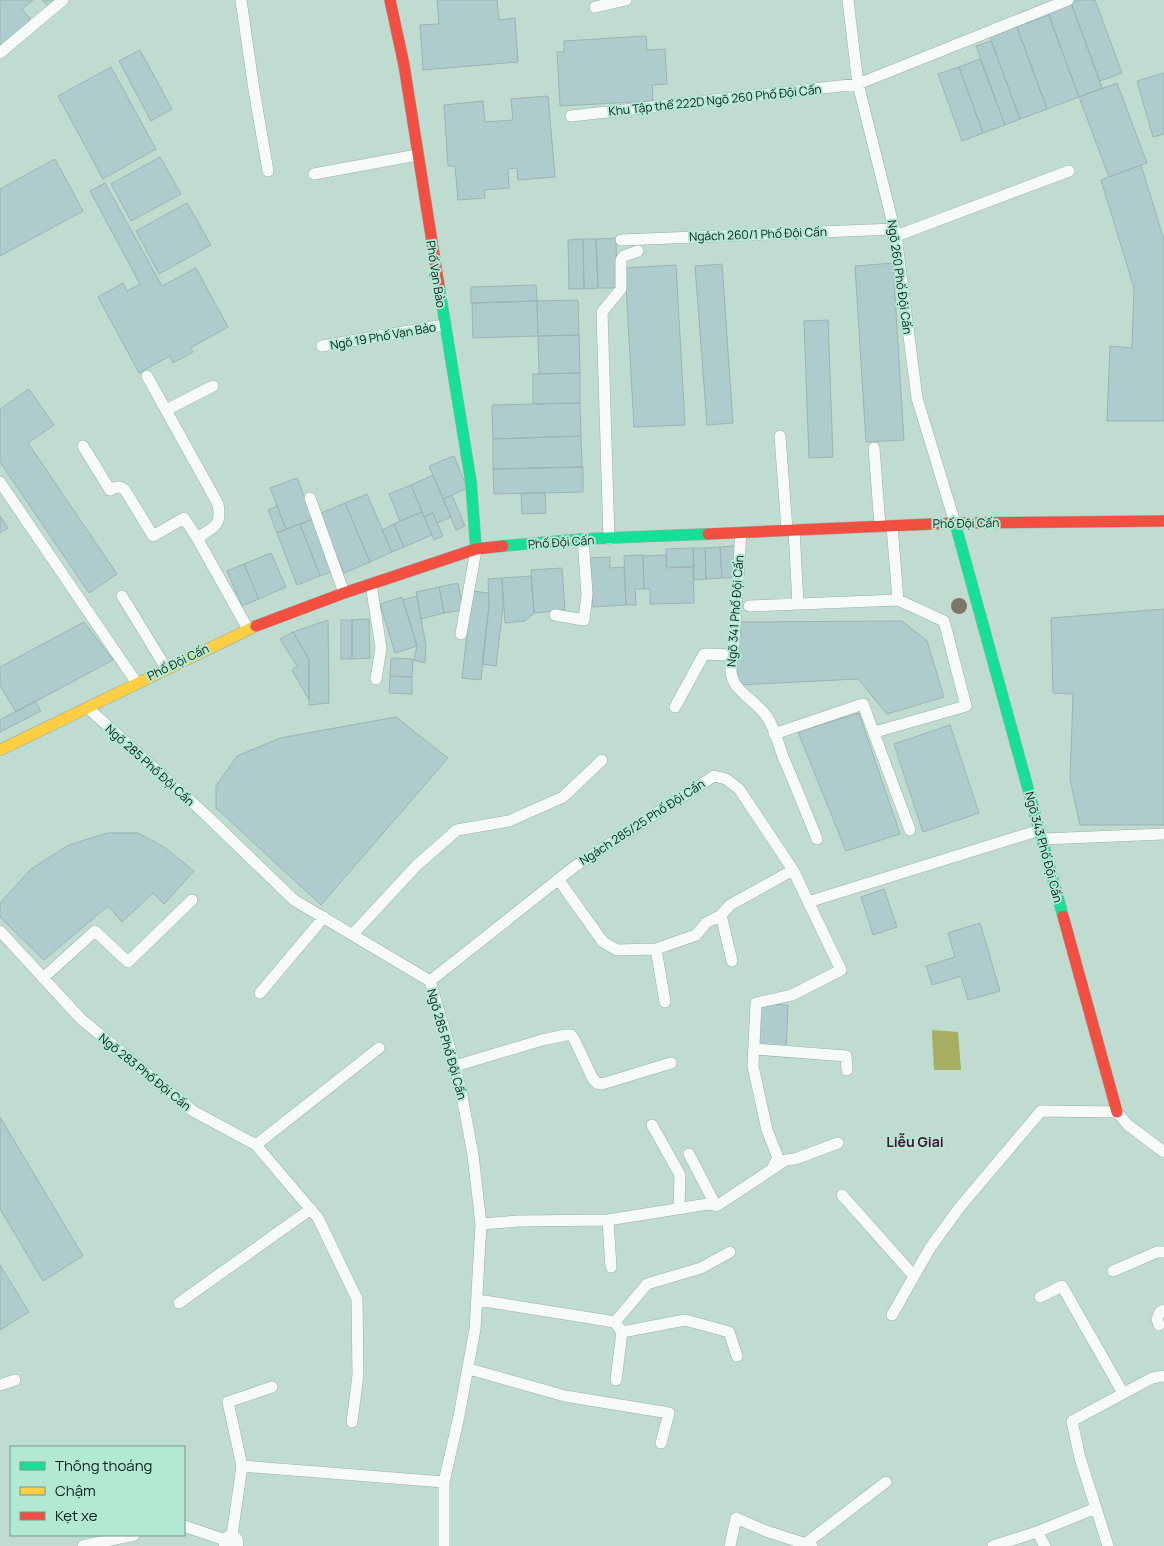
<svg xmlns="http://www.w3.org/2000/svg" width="1164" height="1546" font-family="Manrope,sans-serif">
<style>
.water{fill:#a7ae62}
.building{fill:#aecbce;stroke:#9db3b2}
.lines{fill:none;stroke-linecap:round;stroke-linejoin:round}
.lane-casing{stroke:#9ab0a7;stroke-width:12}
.street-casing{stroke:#9ab0a7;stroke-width:25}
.fast-casing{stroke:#9ab0a7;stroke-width:12}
.slow-casing{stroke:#9ab0a7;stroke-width:12}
.jam-casing{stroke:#9ab0a7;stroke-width:12}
.lane{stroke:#f6faf8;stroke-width:11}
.street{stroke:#f6faf8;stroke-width:24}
.fast{stroke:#16e098;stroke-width:11}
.slow{stroke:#ffcf43;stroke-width:11}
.jam{stroke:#f24e42;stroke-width:11}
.tree{fill:#7d7667}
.labels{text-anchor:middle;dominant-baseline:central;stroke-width:4;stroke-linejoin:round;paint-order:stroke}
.street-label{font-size:12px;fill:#0b2019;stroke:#b3e9d3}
.neighbourhood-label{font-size:14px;font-weight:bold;fill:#4b0d32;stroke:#b3e9d3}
</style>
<rect width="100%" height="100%" fill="#c0dcd1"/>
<path class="water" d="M932,1030L958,1032L961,1070H934Z"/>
<path class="building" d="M0,0H33L22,9L33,22L0,50Z
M42,0H60L50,9Z
M437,0H497L499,20L515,18L518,62L423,70L420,25L439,24Z
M1078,0H1095L1122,73L1100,81L1071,3Z
M1071,3L1102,88L1079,97L1047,11Z
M1049,15L1079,97L1047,109L1017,27Z
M1017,27L1047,109L1020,119L990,37Z
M646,36L647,50L665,49L667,84L652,85L653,101L560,106L557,52H564V41Z
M991,41L1020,119L1005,125L976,46Z
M140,50L172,109L151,121L119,61Z
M980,59L1005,125L983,133L959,67Z
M111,67L156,149L103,179L58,96Z
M959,67L983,133L962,141L938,74Z
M1164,73V134L1153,137L1137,81Z
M1117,83L1147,163L1109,177L1079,97Z
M548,96L555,177L518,180L517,168L508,169L509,188L484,190L485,198L458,200L455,166H448L444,105L483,101L485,122L513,120L511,99Z
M160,157L181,194L131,221L111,184Z
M55,159L83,211L0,256V189Z
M1141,165L1164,240V421H1107L1110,346L1132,348L1134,288L1101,180Z
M105,183L162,286L196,268L228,327L190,348L193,352L173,363L170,356L139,373L98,297L123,283L127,291L140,284L90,191Z
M187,203L211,245L159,274L136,231Z
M616,238L617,288H598L596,239Z
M583,239L584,289H569L568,240Z
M583,239H596L598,288L584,289Z
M893,263L904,440L866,442L855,266Z
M722,264L733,423L707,425L695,266Z
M676,265L685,425L634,427L625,268Z
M536,285L537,301L471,303V287Z
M578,300L579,335L538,336L537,301Z
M537,301L538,336L473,338L472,303Z
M828,320L833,457L809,458L804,321Z
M579,335L580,373L539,374L538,336Z
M580,373V403L533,404V374Z
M29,389L54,425L28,443L117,574L89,593L0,462V409Z
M580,403L581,436L493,439L492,405Z
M581,436L582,467L493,469V439Z
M454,456L467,488L443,499L429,466Z
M583,467V492L494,494L493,469Z
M433,475L451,517L437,523L433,513L424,517L411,485Z
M297,478L313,519L286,529L270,488Z
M411,485L422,512L400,521L389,494Z
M521,493H545L546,513L522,514Z
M367,494L392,552L370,562L345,503Z
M452,495L465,526L456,530L443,499Z
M345,503L370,562L344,573L319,514Z
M277,506L286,529L277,533L268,510Z
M422,512L432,535L404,547L394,524Z
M433,513L443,536L434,540L424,517Z
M0,516L8,528L0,533Z
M313,519L333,571L320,576L300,524Z
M300,524L320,576L297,585L277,533Z
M394,524L404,547L392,552L382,530Z
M735,546L737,578H722L720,547Z
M720,547L722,578L706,579L705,548Z
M693,548L694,567H667L666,549Z
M693,548H705L706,579L694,580Z
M271,553L286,587L259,599L244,564Z
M643,555L644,589H635L636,605H626L624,556Z
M666,555V568L693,567L694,603L650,604V589H644L643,556Z
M610,557V568L624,567L626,605L593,607L590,558Z
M244,564L259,599L242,606L227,571Z
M562,568L565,610L534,613L531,570Z
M531,576L534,613L525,621L505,623L502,578Z
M502,578L503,607L496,666L482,664L489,606L488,579Z
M458,583L463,610L444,613L439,587Z
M439,587L444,613L421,619L416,592Z
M472,591L489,593V606L481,680L462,678Z
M417,596L426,646L425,663L414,660L417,646L403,600Z
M402,597L417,646L395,653L380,604Z
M1164,609V825H1080L1070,779L1073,694L1053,693L1051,618Z
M369,619L370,658L352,659V620Z
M328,620L329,703L309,705V659L293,632Z
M341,620H352V659H341Z
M902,621L927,641L944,697L887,714L858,679L737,685V622Z
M84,622L113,660L16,712L0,686V667Z
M293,632L309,659V700L292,670L297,666L280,639Z
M391,658L413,659L412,677L390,676Z
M390,676L412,677V694L389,693Z
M35,701L41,711L0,732V720Z
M859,713L900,834L846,851L798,732Z
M396,717L448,758L321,905L216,808V786L237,756L280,738Z
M950,725L979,813L923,832L894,744Z
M107,833H138L164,847L194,871L164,904L153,893L122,922L108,906L44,960L0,917V903L31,869L69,845Z
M884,889L897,927L873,935L861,897Z
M980,923L1000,991L968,1000L961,976L932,985L926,966L955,957L948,933Z
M761,1004L788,1005L786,1050L759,1049Z
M0,1117L83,1256L43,1281L0,1209Z
M0,1265L29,1312L0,1330Z"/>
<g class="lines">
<defs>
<path id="lane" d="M241,0L254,90L268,171
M848,0L858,84L896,236L917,398L955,523
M595,7L626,0
M0,53L63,0
M571,116L858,84L1068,0
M314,174L417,155
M896,236L1069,171
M621,240L895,229
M322,346L444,325
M147,376L218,504C222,526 214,527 197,538L248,629
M166,410L213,386
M780,436L787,530
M83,446L110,490C116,487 119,485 125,490L153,536L184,518L197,538
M874,448L880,526
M0,482L136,682
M310,498L344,593
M794,530L798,604
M741,532L733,655C722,692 755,695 769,720C775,731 779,745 783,757C795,784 806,812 817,839
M609,539L602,312L621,289V260L624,256L638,251
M371,584L381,648L376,679
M122,596L166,668
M749,606L898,600
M555,615L584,620L587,594L583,539
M461,634L476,550
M675,707L704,654L733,655
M88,708L205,814L294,900L430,981L455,1066L462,1096L473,1155L481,1224L475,1329L459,1416L444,1482V1546
M875,732L966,706L944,621L898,600L892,526
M774,734L863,704L910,830
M1042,839L1164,834
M558,879L603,942L617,950L656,949L696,935L706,923L721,915L730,905L793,870
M808,902L1040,830
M721,915L732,961
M0,931L81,1019L193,1111L256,1145L318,1218L357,1299L358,1375L352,1422
M353,934L417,865L457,830L509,821L563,797L602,760
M656,949L665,1002
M43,978L95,931L128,962L192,900
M430,981L574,867L714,776L726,779L739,789L793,870L841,970L792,995L756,1003L753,1066L767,1130L778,1158L772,1169
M260,993L324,917
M754,1049L846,1056L847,1070
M455,1066L542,1040L566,1035H571L574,1039L593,1079L597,1083L602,1084L671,1063
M652,1125L680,1175L679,1208
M256,1145L379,1048
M689,1154L716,1206
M842,1195L914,1276
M608,1220L611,1267
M481,1224L519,1221L608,1220L708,1204L718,1205L786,1160L795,1159L838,1143
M1113,1271L1157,1252H1164
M1040,1297L1062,1286L1123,1393
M478,1300L615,1322L647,1284L701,1268L730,1252
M179,1303L311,1209
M892,1315L930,1248L959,1208L1041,1111L1117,1112L1128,1125L1164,1152
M615,1322L622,1332L685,1320L729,1332L737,1356
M1159,1325L1157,1319L1160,1312L1164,1310
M469,1369L565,1396L669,1413L661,1443
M616,1380L622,1332
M0,1385L15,1380
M242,1466L444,1482
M1096,1508L1108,1546
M184,1526L231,1542L242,1466L228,1402L272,1387
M1037,1532L1045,1546
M805,1544L886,1482
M83,1546L134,1535
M730,1546L736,1518L766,1531L812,1546
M993,1546L1037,1532L1096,1508L1080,1458L1072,1421L1152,1378L1164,1376"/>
<path id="street" d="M231,1542V1546"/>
<path id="fast" d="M439,286L471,482L476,549
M955,523L1063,916
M503,546L583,539L708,534"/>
<path id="slow" d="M0,750L256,626"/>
<path id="jam" d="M390,0L404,65L439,286
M708,534L955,523L1164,521
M256,626L344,593L476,549L503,546
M1063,916L1117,1112"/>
</defs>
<use href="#lane" class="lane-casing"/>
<use href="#street" class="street-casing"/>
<use href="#fast" class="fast-casing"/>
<use href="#slow" class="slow-casing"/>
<use href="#jam" class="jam-casing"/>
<use href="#lane" class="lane"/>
<use href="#street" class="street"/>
<use href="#fast" class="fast"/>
<use href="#slow" class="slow"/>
<use href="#jam" class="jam"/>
</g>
<circle class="tree" cx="959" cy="606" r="8"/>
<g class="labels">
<g class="street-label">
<text transform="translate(715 100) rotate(-6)">Khu Tập thể 222D Ngõ 260 Phố Đội Cấn</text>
<text transform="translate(758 234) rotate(-2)">Ngách 260/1 Phố Đội Cấn</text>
<text transform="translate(436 274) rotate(81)">Phố Vạn Bảo</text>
<text transform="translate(900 277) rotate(82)">Ngõ 260 Phố Đội Cấn</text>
<text transform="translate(383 336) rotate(-10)">Ngõ 19 Phố Vạn Bảo</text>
<text transform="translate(966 523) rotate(-1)">Phố Đội Cấn</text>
<text transform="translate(561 542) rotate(-4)">Phố Đội Cấn</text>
<text transform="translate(735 611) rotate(-86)">Ngõ 341 Phố Đội Cấn</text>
<text transform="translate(178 662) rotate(-26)">Phố Đội Cấn</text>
<text transform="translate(150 765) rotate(42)">Ngõ 285 Phố Đội Cấn</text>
<text transform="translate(642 822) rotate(-33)">Ngách 285/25 Phố Đội Cấn</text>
<text transform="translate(1044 847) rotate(75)">Ngõ 343 Phố Đội Cấn</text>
<text transform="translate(447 1044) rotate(74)">Ngõ 285 Phố Đội Cấn</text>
<text transform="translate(145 1072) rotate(39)">Ngõ 283 Phố Đội Cấn</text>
</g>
<g class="neighbourhood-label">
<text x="915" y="1141">Liễu Giai</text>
</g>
</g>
<rect x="10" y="1446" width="175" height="90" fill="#b3e9d3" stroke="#709989"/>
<rect x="20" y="1462" width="25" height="8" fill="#16e098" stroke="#709989"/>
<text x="55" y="1471" font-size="15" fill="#0b2019">Thông thoáng</text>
<rect x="20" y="1487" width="25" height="8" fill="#ffcf43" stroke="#709989"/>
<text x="55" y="1496" font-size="15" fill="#0b2019">Chậm</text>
<rect x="20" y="1512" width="25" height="8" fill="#f24e42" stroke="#709989"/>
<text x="55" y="1521" font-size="15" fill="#0b2019">Kẹt xe</text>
</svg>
